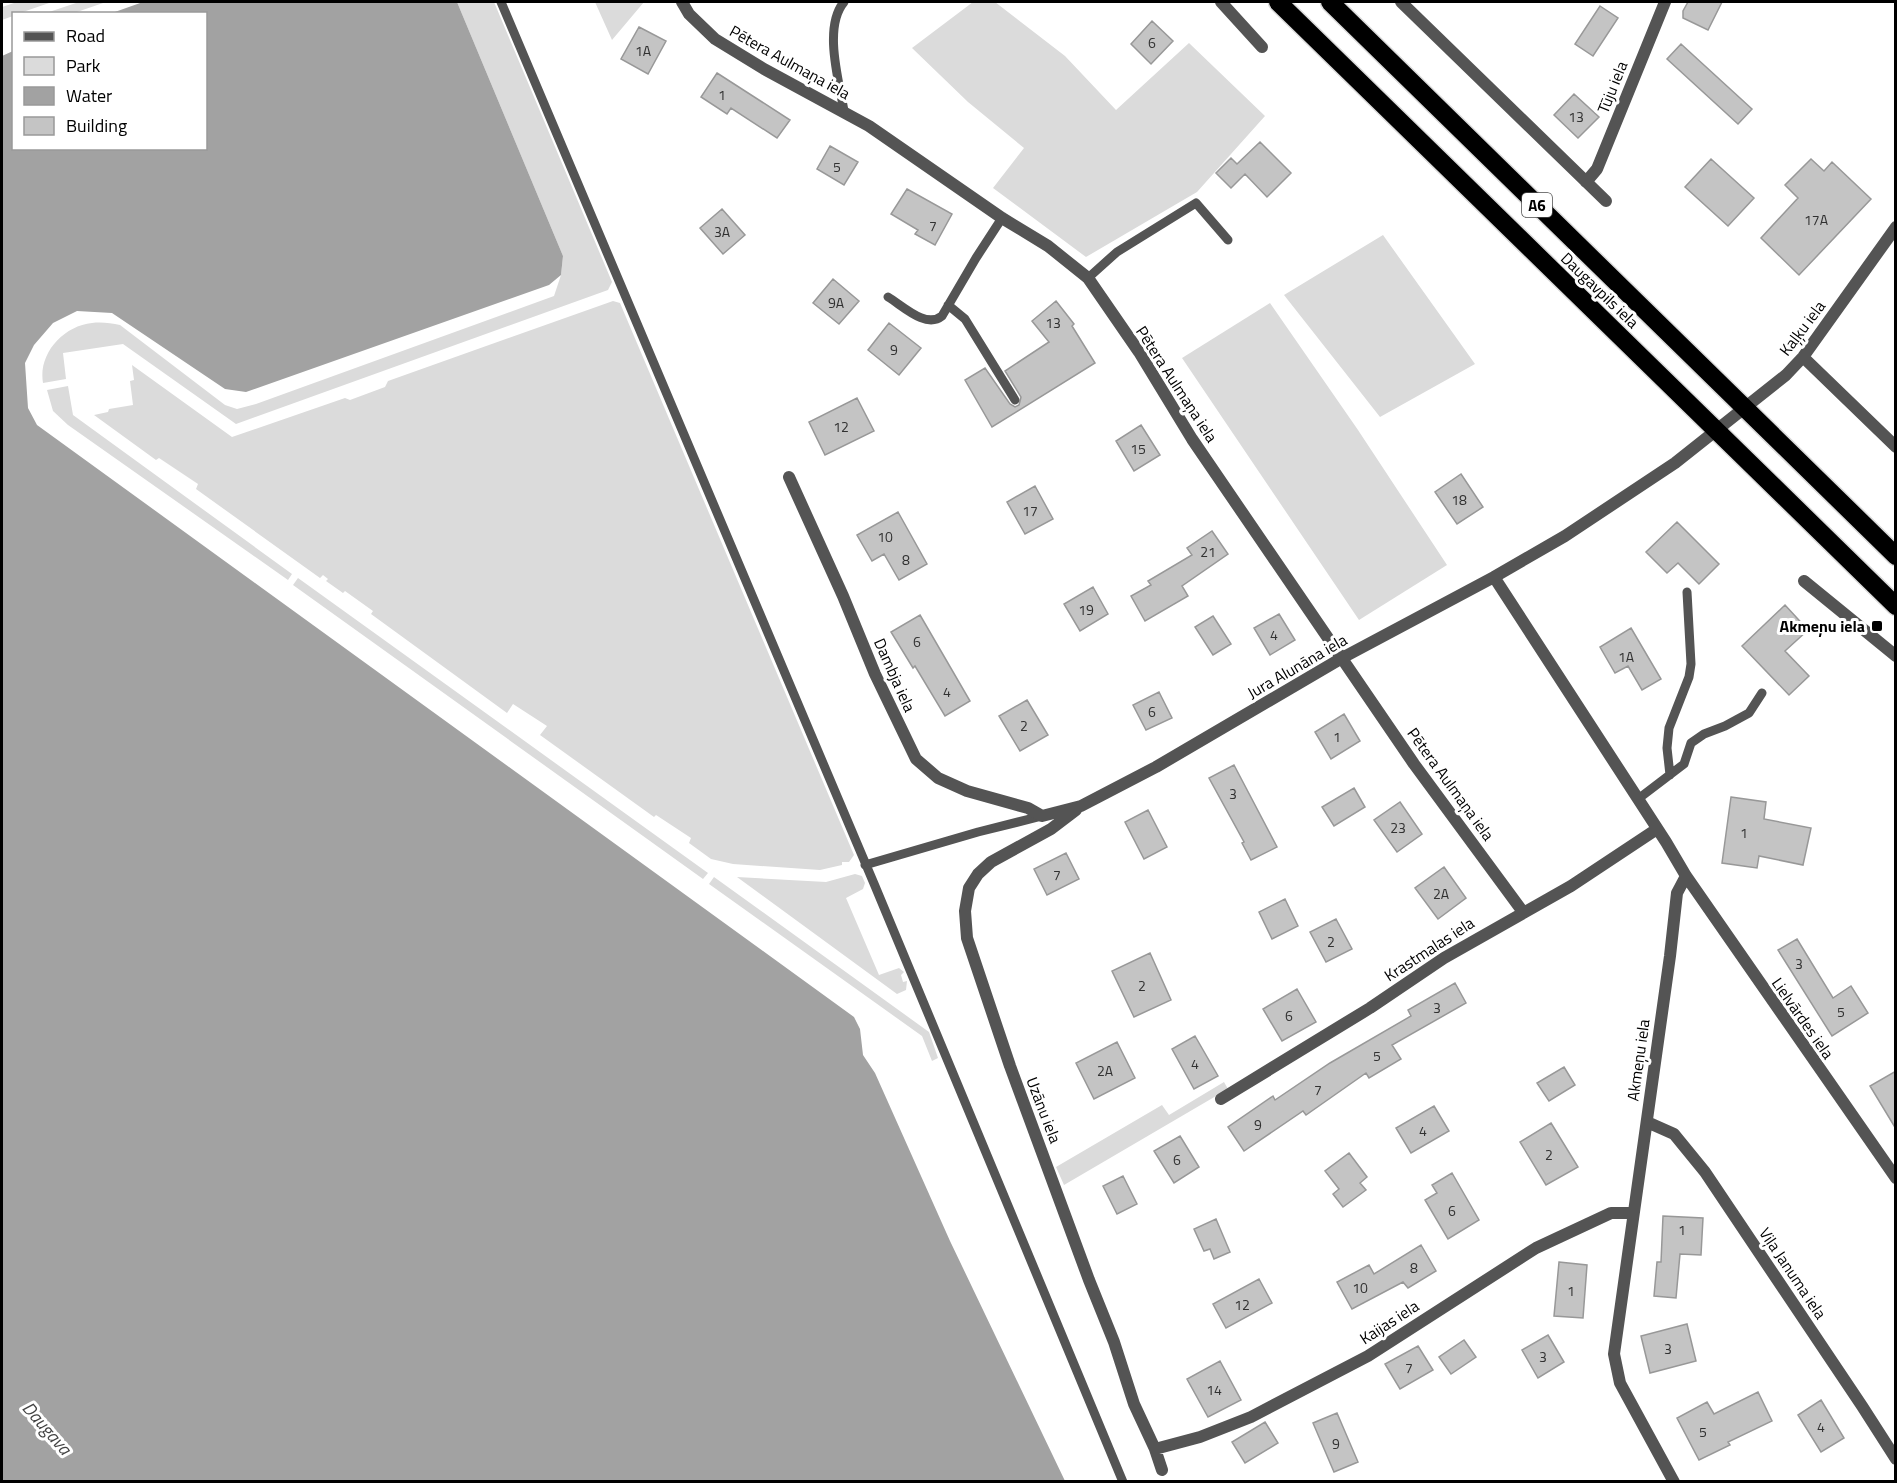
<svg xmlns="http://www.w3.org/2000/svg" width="1897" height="1483" font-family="'Titillium Web',sans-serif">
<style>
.green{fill:#dbdbdb}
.water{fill:#a2a2a2}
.building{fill:#c4c4c4;stroke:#989898;stroke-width:1.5}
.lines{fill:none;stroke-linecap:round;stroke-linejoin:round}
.highway-casing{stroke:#dbdbdb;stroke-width:21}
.lane{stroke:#545454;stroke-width:9}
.street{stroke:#545454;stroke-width:12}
.highway{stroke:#000;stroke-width:18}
.poi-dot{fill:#000;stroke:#fff;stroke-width:2}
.labels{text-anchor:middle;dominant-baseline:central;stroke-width:6;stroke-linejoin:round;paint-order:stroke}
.number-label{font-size:14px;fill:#313131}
.shield{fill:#fff;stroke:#4c4c4c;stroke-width:1.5}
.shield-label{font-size:15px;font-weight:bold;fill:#000}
.street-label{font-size:16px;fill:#000;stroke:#fff}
.poi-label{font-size:16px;font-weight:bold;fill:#000;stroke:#fff;text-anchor:end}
.water-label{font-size:18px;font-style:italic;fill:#434343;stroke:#fff}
</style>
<rect width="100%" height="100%" fill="#fff"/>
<path class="green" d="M17,2H52L20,13L14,14L13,16L2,20V7Z
M79,2H106L74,13H46Z
M457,2H494L612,282L608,290L236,424L123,344L63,353L66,379L43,383C38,354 63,326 92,323C101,322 111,323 120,325L225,405L237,409L256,404L554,296L561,275L563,256Z
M595,2H644L612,40Z
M973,2H995L1065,56L1116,110L1189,43L1265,116L1197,192L1086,257L993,188L1024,148L968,102L912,48Z
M1383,235L1475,364L1380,417L1284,295Z
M613,301L620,303L854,855L849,862H842V865L820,870L733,864L711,859L689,843L691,838L656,815L654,817L540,735L547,726L513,704L507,713L371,614L373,611L345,591L343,593L326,581L328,579L323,575L320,578L196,489L198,484L159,458L156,460L94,415L108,412L109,409L133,405L130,381L134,380L132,365L232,437L345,398L350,400L385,387L388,381Z
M1270,303L1358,430L1447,565L1359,620L1182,358Z
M68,386L73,415L292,574L288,580L68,425L53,411L47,390Z
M298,578L708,873L703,879L293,585Z
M855,874L862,876L865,883L863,889L846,898L879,975L899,968L904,972L901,975L903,982L907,981L906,990L897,994L737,877L826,882Z
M714,877L929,1032L938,1058L932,1061L922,1036L709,884Z
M1224,1082L1228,1089L1064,1185L1056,1167L1162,1105L1169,1115Z"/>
<path class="water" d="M143,2H457L563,256L561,275L549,285L246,392L225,389L112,313L77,311L53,323L34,345L25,363L28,408L37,425L854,1017L860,1029L863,1055L875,1073L950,1241L1065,1481H2V56L13,51L14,148H206V14L112,13Z"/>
<path class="building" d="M1688,2H1722L1708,30L1683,18V11Z
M1600,6L1618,18L1593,56L1575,44Z
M1152,21L1173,41L1151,64L1131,44Z
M639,27L666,41L648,74L621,59Z
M1681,44L1752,109L1738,124L1667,59Z
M717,73L790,120L777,138L731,108L727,114L701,97Z
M1574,94L1599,117L1578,138L1554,115Z
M1260,142L1291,173L1267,197L1245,174L1231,188L1216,173L1231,158L1237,164Z
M830,146L858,162L844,185L817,169Z
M1711,159L1754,198L1728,226L1685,187Z
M1811,159L1824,171L1832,162L1871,199L1799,275L1761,238L1798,198L1785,185Z
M907,189L952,214L935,245L915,234L918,230L891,214Z
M722,209L745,235L723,254L700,228Z
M833,279L859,301L839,324L813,303Z
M1056,301L1074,324L1072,326L1095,363L992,427L965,380L985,368L1010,404L1015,407L1019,405L1021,397L1005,371L1049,342L1032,321Z
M889,323L921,348L899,375L868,350Z
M857,398L874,431L825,455L809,422Z
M1141,425L1160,455L1134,471L1116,441Z
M1461,474L1483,507L1457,524L1435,492Z
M1035,486L1053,519L1025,534L1007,502Z
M898,512L927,564L899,580L884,554L872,561L857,535Z
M1677,522L1719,564L1699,584L1678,563L1667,573L1646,552Z
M1212,531L1228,554L1182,586L1188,596L1145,621L1131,596L1151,585L1148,581L1192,555L1187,548Z
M1093,587L1108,614L1080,631L1064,604Z
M1785,605L1808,630L1785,651L1809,676L1789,695L1742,646Z
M1279,614L1295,640L1270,655L1254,628Z
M920,615L970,701L945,716L915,666L913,668L891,632Z
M1213,616L1231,644L1213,655L1195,627Z
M1631,628L1661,679L1642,690L1628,666L1615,673L1600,647Z
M1159,692L1172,718L1146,730L1133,705Z
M1027,700L1048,735L1020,751L999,716Z
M1344,714L1360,741L1331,759L1315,732Z
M1234,765L1277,847L1251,860L1242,843L1244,842L1209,778Z
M1354,788L1365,807L1334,826L1322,807Z
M1731,797L1766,802L1764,819L1811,828L1803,865L1759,856L1757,868L1722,863Z
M1400,802L1422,834L1397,852L1374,820Z
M1148,810L1167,847L1144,859L1125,822Z
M1066,853L1079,879L1047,895L1034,869Z
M1444,867L1466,898L1438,919L1415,888Z
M1285,899L1298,926L1272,939L1259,912Z
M1336,919L1352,949L1326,962L1310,932Z
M1797,939L1833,998L1851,986L1868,1013L1832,1036L1778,950Z
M1150,953L1171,1000L1134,1017L1112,971Z
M1455,983L1466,1003L1392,1045L1401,1059L1369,1078L1366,1073L1306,1115L1303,1111L1244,1151L1228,1127L1273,1096L1275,1100L1330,1063L1411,1016L1408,1010Z
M1297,989L1316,1022L1282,1041L1263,1009Z
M1195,1036L1218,1076L1194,1089L1172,1049Z
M1117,1042L1135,1078L1094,1099L1076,1063Z
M1564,1067L1575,1085L1549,1101L1537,1083Z
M1896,1071V1129L1870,1086Z
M1434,1106L1449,1131L1411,1153L1396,1128Z
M1551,1123L1578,1167L1546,1185L1520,1142Z
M1180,1136L1199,1167L1174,1183L1154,1151Z
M1349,1153L1367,1177L1360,1183L1366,1190L1343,1207L1333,1194L1339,1189L1325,1171Z
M1452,1173L1479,1220L1448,1239L1425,1200L1437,1193L1432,1185Z
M1123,1176L1137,1204L1117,1214L1103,1186Z
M1663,1216L1703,1218L1701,1255L1680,1254L1676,1298L1654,1296L1657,1262H1661Z
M1216,1219L1230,1252L1214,1259L1210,1249L1204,1251L1194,1229Z
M1421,1245L1436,1271L1408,1288L1403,1282L1352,1309L1337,1282L1369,1265L1374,1274Z
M1559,1262L1587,1265L1583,1318L1554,1316Z
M1259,1279L1272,1303L1226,1328L1213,1304Z
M1687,1324L1696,1361L1650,1373L1641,1336Z
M1548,1335L1564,1362L1538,1378L1522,1350Z
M1464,1340L1476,1357L1451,1374L1439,1357Z
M1418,1346L1433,1370L1400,1389L1385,1364Z
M1220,1361L1241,1400L1208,1417L1187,1379Z
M1758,1392L1772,1421L1728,1442L1730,1445L1699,1460L1677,1418L1707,1402L1714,1414Z
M1821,1400L1844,1438L1821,1452L1798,1415Z
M1337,1413L1358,1462L1334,1472L1313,1423Z
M1265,1422L1278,1443L1245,1463L1232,1442Z"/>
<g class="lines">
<defs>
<path id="highway" d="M1278,2L1896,606
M1330,2L1896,556"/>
</defs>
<use href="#highway" class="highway-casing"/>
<path class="lane" d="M501,2L875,886L1123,1482
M844,111C839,81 823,27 844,2
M1088,278L1117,252L1196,203L1228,240
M888,297C903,306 926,329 942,316L976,258L1002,218
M948,305L965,319L1015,400
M1670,775L1667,748L1669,728L1689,677L1691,664L1687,592
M1638,799L1684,764L1691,743L1704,734L1725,726L1749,713L1762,693
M865,865L978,832L1042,816"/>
<path class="street" d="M682,2L689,14L715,39L764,69L869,126L1002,218L1048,246L1088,278L1139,352L1192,439L1414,764L1523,912
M1221,2L1262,47
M1401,2L1606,201
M1586,182L1597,169L1665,2
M1803,357L1896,447
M789,477L843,596L875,674L916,759L938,778L967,791L1028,808L1042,816L1081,806L1156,767L1342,658L1494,577L1565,536L1675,463L1786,375L1803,357L1896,227
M1494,577L1666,842L1686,876L1896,1178
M1804,581L1896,656
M1076,810L1051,829L991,862L978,874L969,888L965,911L967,938L1010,1066L1089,1280L1114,1342L1134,1404L1155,1449L1162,1470
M1221,1099L1370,1008L1444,958L1571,886L1657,829
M1647,1122L1674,1134L1705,1172L1862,1406L1896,1459
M1155,1449L1200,1437L1251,1417L1368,1356L1536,1248L1611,1213H1633
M1674,1482L1620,1383L1614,1354L1670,956L1677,893L1686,876"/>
<use href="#highway" class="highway"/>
</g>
<rect class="poi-dot" x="1871" y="620" width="12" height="12" rx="3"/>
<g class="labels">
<g class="number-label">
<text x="1152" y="42">6</text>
<text x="643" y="50">1A</text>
<text x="722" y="94">1</text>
<text x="1576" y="116">13</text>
<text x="837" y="166">5</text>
<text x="1816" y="219">17A</text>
<text x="933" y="225">7</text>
<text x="722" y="231">3A</text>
<text x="836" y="302">9A</text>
<text x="1053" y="322">13</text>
<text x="894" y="349">9</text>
<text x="841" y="426">12</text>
<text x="1138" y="448">15</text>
<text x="1459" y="499">18</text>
<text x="1030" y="510">17</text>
<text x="885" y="536">10</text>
<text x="1208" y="551">21</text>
<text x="906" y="559">8</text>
<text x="1086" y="609">19</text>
<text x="1274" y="634">4</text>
<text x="917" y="641">6</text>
<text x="1626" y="656">1A</text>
<text x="947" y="691">4</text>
<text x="1152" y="711">6</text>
<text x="1024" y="725">2</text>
<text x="1337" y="736">1</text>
<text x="1233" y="793">3</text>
<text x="1398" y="827">23</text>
<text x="1744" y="832">1</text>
<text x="1057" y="874">7</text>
<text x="1441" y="893">2A</text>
<text x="1331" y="941">2</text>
<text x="1799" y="963">3</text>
<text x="1142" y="985">2</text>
<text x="1437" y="1007">3</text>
<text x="1841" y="1011">5</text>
<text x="1289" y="1015">6</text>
<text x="1377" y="1055">5</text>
<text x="1195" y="1063">4</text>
<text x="1105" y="1070">2A</text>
<text x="1318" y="1089">7</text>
<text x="1258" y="1124">9</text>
<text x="1423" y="1130">4</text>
<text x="1549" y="1154">2</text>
<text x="1177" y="1159">6</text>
<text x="1452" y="1210">6</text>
<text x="1682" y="1229">1</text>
<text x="1414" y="1267">8</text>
<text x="1360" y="1287">10</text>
<text x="1571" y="1290">1</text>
<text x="1242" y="1304">12</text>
<text x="1668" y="1348">3</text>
<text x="1543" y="1356">3</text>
<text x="1409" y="1367">7</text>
<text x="1214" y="1389">14</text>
<text x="1821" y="1426">4</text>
<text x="1703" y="1431">5</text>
<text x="1336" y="1443">9</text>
</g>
<rect class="shield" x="1522" y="193" width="30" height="24" rx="4.5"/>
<g class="shield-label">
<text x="1537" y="205">A6</text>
</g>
<g class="street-label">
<text transform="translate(790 62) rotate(29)">Pētera Aulmaņa iela</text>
<text transform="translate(1612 87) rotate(-68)">Tūju iela</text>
<text transform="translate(1600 290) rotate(44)">Daugavpils iela</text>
<text transform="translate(1802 328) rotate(-53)">Kaļķu iela</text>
<text transform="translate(1177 384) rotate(57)">Pētera Aulmaņa iela</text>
<text transform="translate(1297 666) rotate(-30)">Jura Alunāna iela</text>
<text transform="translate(895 675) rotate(66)">Dambja iela</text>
<text transform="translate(1451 784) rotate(54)">Pētera Aulmaņa iela</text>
<text transform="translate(1429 949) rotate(-33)">Krastmalas iela</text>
<text transform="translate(1803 1018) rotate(55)">Lielvārdes iela</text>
<text transform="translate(1638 1060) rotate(-82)">Akmeņu iela</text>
<text transform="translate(1044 1110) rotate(69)">Uzānu iela</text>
<text transform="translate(1793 1273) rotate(56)">Viļa Januma iela</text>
<text transform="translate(1389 1322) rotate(-33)">Kaijas iela</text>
</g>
<g class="poi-label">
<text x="1865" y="626">Akmeņu iela</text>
</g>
<g class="water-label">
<text transform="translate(47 1428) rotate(49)">Daugava</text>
</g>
</g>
<rect width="1897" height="1483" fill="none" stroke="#000000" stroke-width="6"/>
<rect x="12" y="12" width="195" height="138" fill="#ffffff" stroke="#999999" stroke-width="1.5"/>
<rect x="24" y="32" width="30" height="9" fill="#545454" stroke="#999999" stroke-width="1.5"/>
<text x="66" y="42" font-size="18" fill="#000000">Road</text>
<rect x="24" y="57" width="30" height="18" fill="#dbdbdb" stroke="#999999" stroke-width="1.5"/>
<text x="66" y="72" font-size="18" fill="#000000">Park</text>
<rect x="24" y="87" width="30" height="18" fill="#a2a2a2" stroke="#999999" stroke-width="1.5"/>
<text x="66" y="102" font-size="18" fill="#000000">Water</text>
<rect x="24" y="117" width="30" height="18" fill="#c4c4c4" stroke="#999999" stroke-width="1.5"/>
<text x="66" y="132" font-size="18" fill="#000000">Building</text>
</svg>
